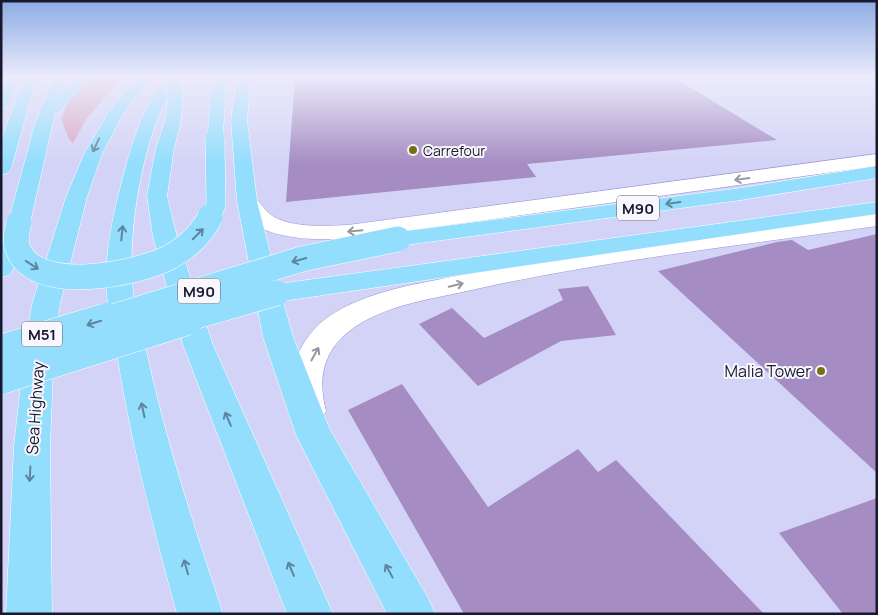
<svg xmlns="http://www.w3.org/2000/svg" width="878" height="615" font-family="Manrope,sans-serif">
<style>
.green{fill:#daa9c3}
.building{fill:#a58cc2}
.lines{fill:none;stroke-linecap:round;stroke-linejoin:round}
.tertiary-casing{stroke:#9997d0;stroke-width:1}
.motorway-casing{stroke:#fff;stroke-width:1}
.tertiary{fill:#fff;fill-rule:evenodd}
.motorway{fill:#93defd;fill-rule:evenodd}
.motorway-bridge-far3-casing{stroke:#fff;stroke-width:16;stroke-linecap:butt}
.motorway-bridge-far2-casing{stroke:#fff;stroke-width:20;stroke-linecap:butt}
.motorway-bridge-far1-casing{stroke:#fff;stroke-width:26;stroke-linecap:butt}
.motorway-bridge-casing{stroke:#fff;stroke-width:33;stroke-linecap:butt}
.motorway-bridge-far3{stroke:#93defd;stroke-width:15}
.motorway-bridge-far2{stroke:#93defd;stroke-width:19}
.motorway-bridge-far1{stroke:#93defd;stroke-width:25}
.motorway-bridge{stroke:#93defd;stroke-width:32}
.oneway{stroke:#5d85a0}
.oneway2{stroke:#9897a1}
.poi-dot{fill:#777113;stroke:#f7f7fd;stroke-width:2}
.labels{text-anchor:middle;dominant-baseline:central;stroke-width:4;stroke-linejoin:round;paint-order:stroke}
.far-poi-label{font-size:14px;fill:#1a182e;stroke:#f7f7fd;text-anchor:start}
.shield{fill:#f7f7fd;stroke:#5c5b6c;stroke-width:1}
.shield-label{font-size:15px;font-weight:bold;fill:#1a182e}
.poi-label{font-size:16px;fill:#1a182e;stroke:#f7f7fd;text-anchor:end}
.street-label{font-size:16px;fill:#1a182e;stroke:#f7f7fd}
</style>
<rect width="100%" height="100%" fill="#d3d3f7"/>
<path class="green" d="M91,77H122L87,118L73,143L69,139L61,119L69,100Z"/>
<path class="building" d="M295,77H673L777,140L527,164L536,177L286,202Z
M877,234V473L658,271L777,242L792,240L808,250Z
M588,286L616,335L561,341L478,386L419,324L452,308L484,338L563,300L558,289Z
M402,384L488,507L578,449L598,472L616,460L764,614H464L348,410Z
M877,498V614H843L779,533Z"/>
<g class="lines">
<defs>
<path id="tertiary" d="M877,154V166L348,239C320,240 276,240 253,223C246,218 241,208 237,201L240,197C260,192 259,208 274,217C295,228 325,226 348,225Z
M877,212V226C743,245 608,260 476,289C434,299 383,304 348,332C322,353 318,381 326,411L321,421L309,425L297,421C280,386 296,340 328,317C369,289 425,283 472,273C606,246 742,231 877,212Z"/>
<path id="motorway" d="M8,77H22C15,87 13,98 6,107L1,108V88Z
M27,77H40L31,97L11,169L8,173L1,175V141L17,97Z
M53,77H67L62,91L77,77H91L59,112L55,113L30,223L27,228L19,230L11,228L8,223L35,124Z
M137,77H151L123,114L102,154L87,197L60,304L54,347L50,446L52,614H6L14,446L25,347L32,304L66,197L84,154L110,110Z
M167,77H181C175,87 168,96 163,106C140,156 127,238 133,292C136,314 143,337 148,359C167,445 195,529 223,614H177C154,530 132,446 118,360C113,332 106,305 106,277C107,239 116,202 126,166C135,134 145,103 167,77Z
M217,77H231L223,99H213L211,96Z
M237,77H251L247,120L257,201L278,284L877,202V214L283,301L293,337L329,428L428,598L435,614H387L296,435L263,337L237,201L231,120Z
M173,116L179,118L181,121L174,148L167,196L177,237L213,345L333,614H287L183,345L153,237L147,196L156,148L165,121L167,118Z
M877,166V178L741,200L398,246L390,244L386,239L390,234L398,232L741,188Z
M15,234L23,236L27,241L10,275L1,277V245L7,236Z"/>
</defs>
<use href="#tertiary" class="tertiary-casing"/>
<use href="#motorway" class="motorway-casing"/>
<use href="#tertiary" class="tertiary"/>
<use href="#motorway" class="motorway"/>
<defs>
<path id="motorway-bridge-far3" d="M173,121L175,104L174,77
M215,140L218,96"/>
<path id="motorway-bridge-far2" d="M210,219L216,205L215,138"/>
<path id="motorway-bridge-far1" d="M19,223C17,232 14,240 18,249C35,295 138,274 170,257C186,248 202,234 210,217
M103,320L302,259L398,239
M183,320L277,293"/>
<path id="motorway-bridge" d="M1,351L107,319
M1,378L187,319"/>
</defs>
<use href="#motorway-bridge-far3" class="motorway-bridge-far3-casing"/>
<use href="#motorway-bridge-far2" class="motorway-bridge-far2-casing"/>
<use href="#motorway-bridge-far1" class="motorway-bridge-far1-casing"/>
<use href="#motorway-bridge" class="motorway-bridge-casing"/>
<use href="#motorway-bridge-far3" class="motorway-bridge-far3"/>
<use href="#motorway-bridge-far2" class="motorway-bridge-far2"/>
<use href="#motorway-bridge-far1" class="motorway-bridge-far1"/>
<use href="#motorway-bridge" class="motorway-bridge"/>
</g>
<defs><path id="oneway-shaft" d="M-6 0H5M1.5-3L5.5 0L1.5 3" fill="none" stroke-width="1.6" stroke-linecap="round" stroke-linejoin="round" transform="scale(1.25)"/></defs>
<g class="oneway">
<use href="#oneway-shaft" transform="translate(96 145) rotate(115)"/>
<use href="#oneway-shaft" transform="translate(673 203) rotate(172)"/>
<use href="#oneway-shaft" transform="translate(122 233) rotate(-84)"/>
<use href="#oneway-shaft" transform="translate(198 234) rotate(-45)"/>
<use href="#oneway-shaft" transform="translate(299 260) rotate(164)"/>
<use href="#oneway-shaft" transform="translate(32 265) rotate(33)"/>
<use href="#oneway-shaft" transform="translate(94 323) rotate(163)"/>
<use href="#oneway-shaft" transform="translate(143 410) rotate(-102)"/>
<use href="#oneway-shaft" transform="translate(228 419) rotate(-113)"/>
<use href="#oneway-shaft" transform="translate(30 474) rotate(93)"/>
<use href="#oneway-shaft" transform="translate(186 567) rotate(-106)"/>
<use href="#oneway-shaft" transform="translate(291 569) rotate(-113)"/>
<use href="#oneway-shaft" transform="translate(389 571) rotate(-119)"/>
</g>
<g class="oneway2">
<use href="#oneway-shaft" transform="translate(742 179) rotate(172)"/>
<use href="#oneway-shaft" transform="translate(355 231) rotate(175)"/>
<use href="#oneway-shaft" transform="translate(456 285) rotate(-13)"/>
<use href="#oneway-shaft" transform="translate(315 354) rotate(-61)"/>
</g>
<linearGradient id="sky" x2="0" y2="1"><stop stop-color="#8cace4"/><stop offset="0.47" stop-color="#ebebfb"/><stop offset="1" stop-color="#ebebfb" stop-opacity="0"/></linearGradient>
<rect width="878" height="164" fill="url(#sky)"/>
<g class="poi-dot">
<circle cx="413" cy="150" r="5"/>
<circle cx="821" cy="371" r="5"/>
</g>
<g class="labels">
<g class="far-poi-label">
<text x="423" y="150">Carrefour</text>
</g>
<g class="shield">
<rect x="617" y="195.5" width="42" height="25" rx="4"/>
<rect x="178" y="278.5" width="42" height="25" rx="4"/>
<rect x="22" y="321.5" width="40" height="25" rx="4"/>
</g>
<g class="shield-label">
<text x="638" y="208">M90</text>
<text x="199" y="291">M90</text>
<text x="42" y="334">M51</text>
</g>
<g class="poi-label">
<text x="811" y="371">Malia Tower</text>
</g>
<g class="street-label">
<text transform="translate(35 408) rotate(-86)">Sea Highway</text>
</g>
</g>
<rect width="878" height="615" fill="none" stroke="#1a182e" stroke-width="5"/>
</svg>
